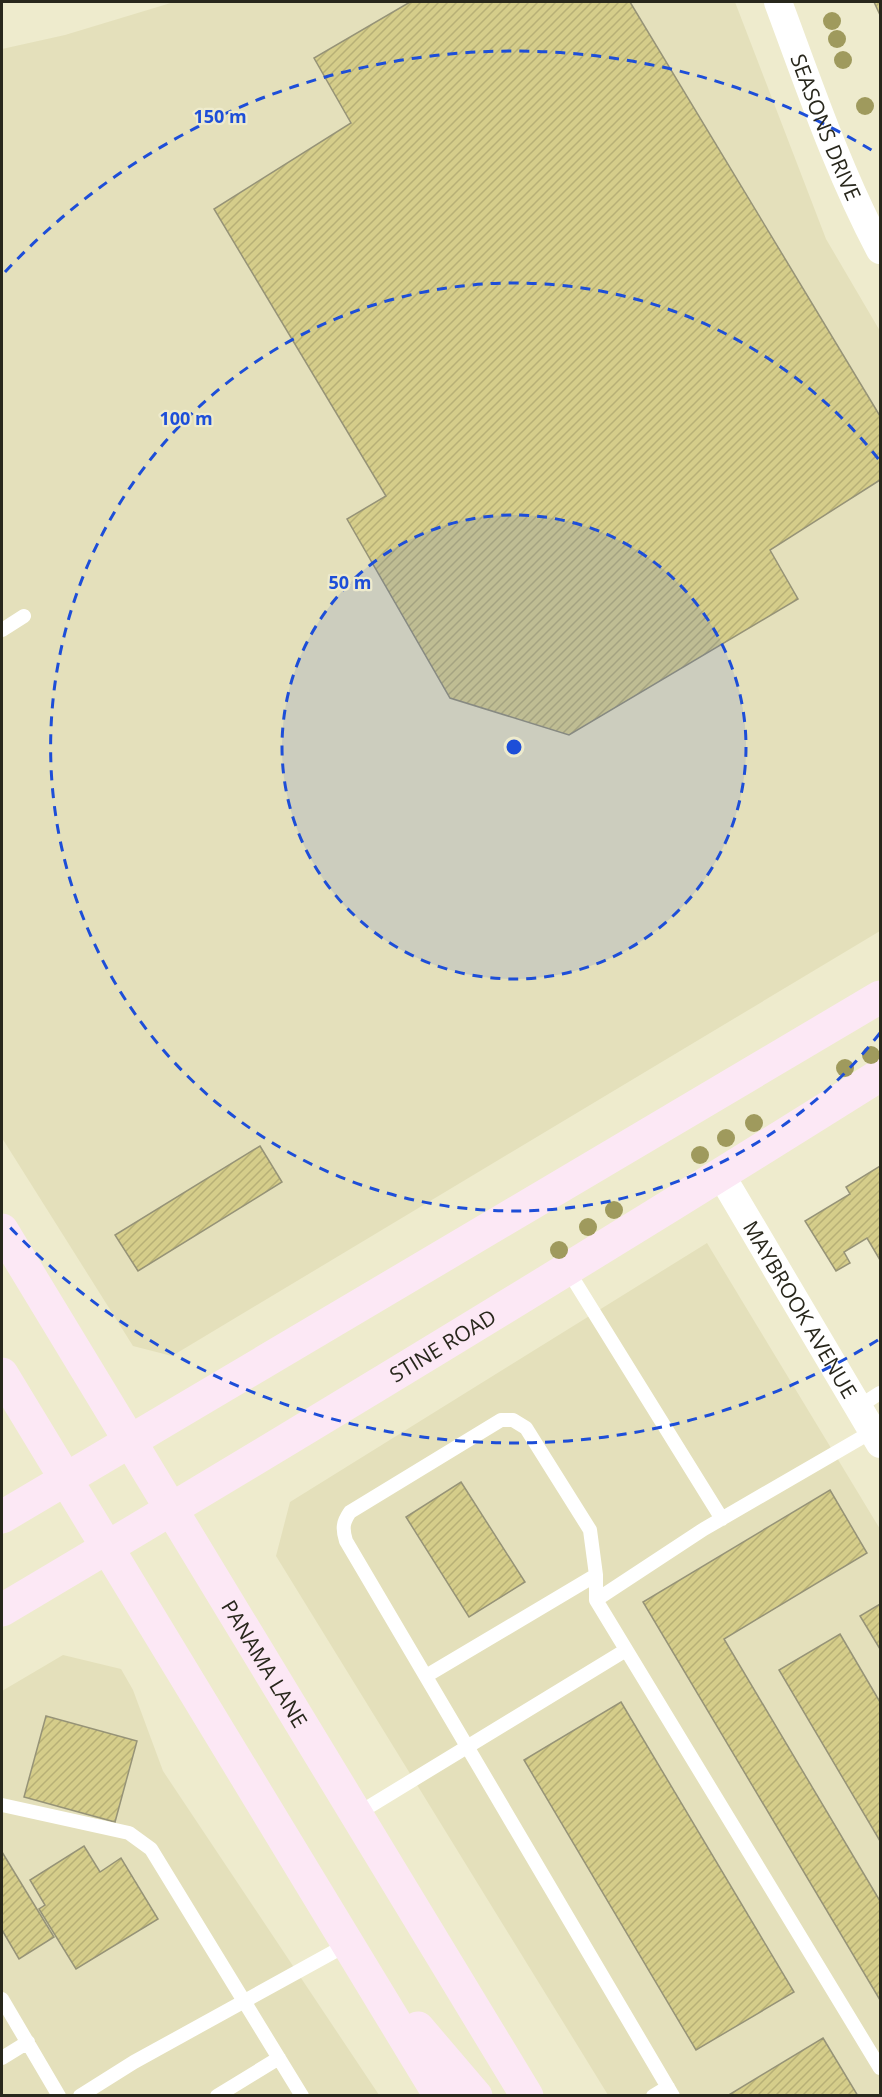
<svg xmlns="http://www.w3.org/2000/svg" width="882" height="2097" font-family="'Open Sans',sans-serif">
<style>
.built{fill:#e4e0bb}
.building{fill:url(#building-hatch);stroke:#969377;stroke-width:1.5}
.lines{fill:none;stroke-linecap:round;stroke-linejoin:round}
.service{stroke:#fff;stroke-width:14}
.minor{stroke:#fff;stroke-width:28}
.secondary{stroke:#fce8f5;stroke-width:33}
.tree{fill:#9f9a5d}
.ring{fill:none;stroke:#1d4ed8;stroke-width:3;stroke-dasharray:10 8}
.labels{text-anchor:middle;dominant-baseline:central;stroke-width:4.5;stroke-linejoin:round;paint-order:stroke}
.street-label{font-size:21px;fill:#28271c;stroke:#eeebcd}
.centre{fill:#1d4ed8;stroke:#eeebcd;stroke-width:3}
.ring-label{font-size:18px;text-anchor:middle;font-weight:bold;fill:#1d4ed8;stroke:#eeebcd;stroke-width:4.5;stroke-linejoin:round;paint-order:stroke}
</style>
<defs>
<pattern id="building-hatch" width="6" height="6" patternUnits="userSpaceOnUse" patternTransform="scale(1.5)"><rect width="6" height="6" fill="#d5cd8a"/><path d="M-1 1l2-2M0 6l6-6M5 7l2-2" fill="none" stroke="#b7b076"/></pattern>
</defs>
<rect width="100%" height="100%" fill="#eeebcd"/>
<path class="built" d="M174,2H735L826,239L880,331V931L172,1356L133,1346L2,1138V49L65,35Z
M707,1243L880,1529V2095H608L276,1556L290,1502Z
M63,1655L121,1669L133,1690L163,1771L379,2095H2V1691Z"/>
<path class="building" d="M410,2H630L880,416V480L770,550L798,599L569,735L450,698L347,519L386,496L214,209L351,123L314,58Z
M874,2H880V15Z
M260,1146L282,1182L138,1271L115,1235Z
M880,1166V1260L867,1238L844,1252L850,1263L836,1271L805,1221L850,1194L846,1187Z
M461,1482L525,1582L469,1617L406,1517Z
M830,1490L867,1553L724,1639L880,1901V2000L643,1602Z
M880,1604V1649L860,1616Z
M840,1634L880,1702V1841L779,1670Z
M621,1702L794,1992L696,2050L524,1760Z
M46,1716L137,1741L115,1822L24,1797Z
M84,1846L100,1872L121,1858L158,1919L76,1969L39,1909L45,1905L30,1880Z
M2,1852L54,1937L19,1959L2,1930Z
M823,2038L858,2096H727Z"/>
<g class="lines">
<path class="service" d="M2,630L24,616
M567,1269L722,1519
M858,1407L880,1393
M596,1600L704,1529L873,1431
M426,1676L596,1575
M2,1805L129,1833L151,1849L302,2096
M357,1814L626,1650
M2,1999L59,2096
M2,2058L28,2042
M80,2096L134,2062L348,1944
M217,2096L279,2058
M653,2096L668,2087
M673,2096L346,1541C342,1528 343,1522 350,1512L501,1420H513L526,1428L590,1530L596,1575V1600L880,2068"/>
<g class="minor">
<path id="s1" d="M778,2C809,85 838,171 880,250"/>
<path id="s2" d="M721,1175L880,1444"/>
</g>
<g class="secondary">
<path id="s3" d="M2,1230L527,2096"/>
<path d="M2,1374L440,2096"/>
<path d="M2,1517L880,997"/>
<path id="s4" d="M2,1610C297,1435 590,1257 880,1075"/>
<path d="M418,2028L476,2096"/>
</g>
</g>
<g class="tree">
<circle cx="832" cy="21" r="9"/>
<circle cx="837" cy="39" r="9"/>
<circle cx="843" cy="60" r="9"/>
<circle cx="865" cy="106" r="9"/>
<circle cx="871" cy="1055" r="9"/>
<circle cx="845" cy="1068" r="9"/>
<circle cx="754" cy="1123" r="9"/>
<circle cx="726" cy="1138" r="9"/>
<circle cx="700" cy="1155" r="9"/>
<circle cx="614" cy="1210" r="9"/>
<circle cx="588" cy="1227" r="9"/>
<circle cx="559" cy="1250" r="9"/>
</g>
<circle cx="514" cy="747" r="232" fill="#1d4ed8" fill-opacity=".12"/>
<g class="ring">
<circle cx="514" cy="747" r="232"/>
<path d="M880 1033A464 464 0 1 1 880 461"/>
<path d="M878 1340A696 696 0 0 1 5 1222M5 272A696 696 0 0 1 878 154"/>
</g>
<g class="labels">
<g class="street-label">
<text stroke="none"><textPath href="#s1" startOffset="134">SEASONS DRIVE</textPath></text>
<text stroke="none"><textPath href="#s2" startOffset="156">MAYBROOK AVENUE</textPath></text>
<text stroke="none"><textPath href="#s4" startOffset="514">STINE ROAD</textPath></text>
<text stroke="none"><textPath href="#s3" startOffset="507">PANAMA LANE</textPath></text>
</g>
</g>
<circle cx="514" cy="747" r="9" class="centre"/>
<g class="ring-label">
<text x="220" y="123">150 m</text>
<text x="186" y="425">100 m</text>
<text x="350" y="589">50 m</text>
</g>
<rect width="882" height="2097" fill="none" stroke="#28271c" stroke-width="6"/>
</svg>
